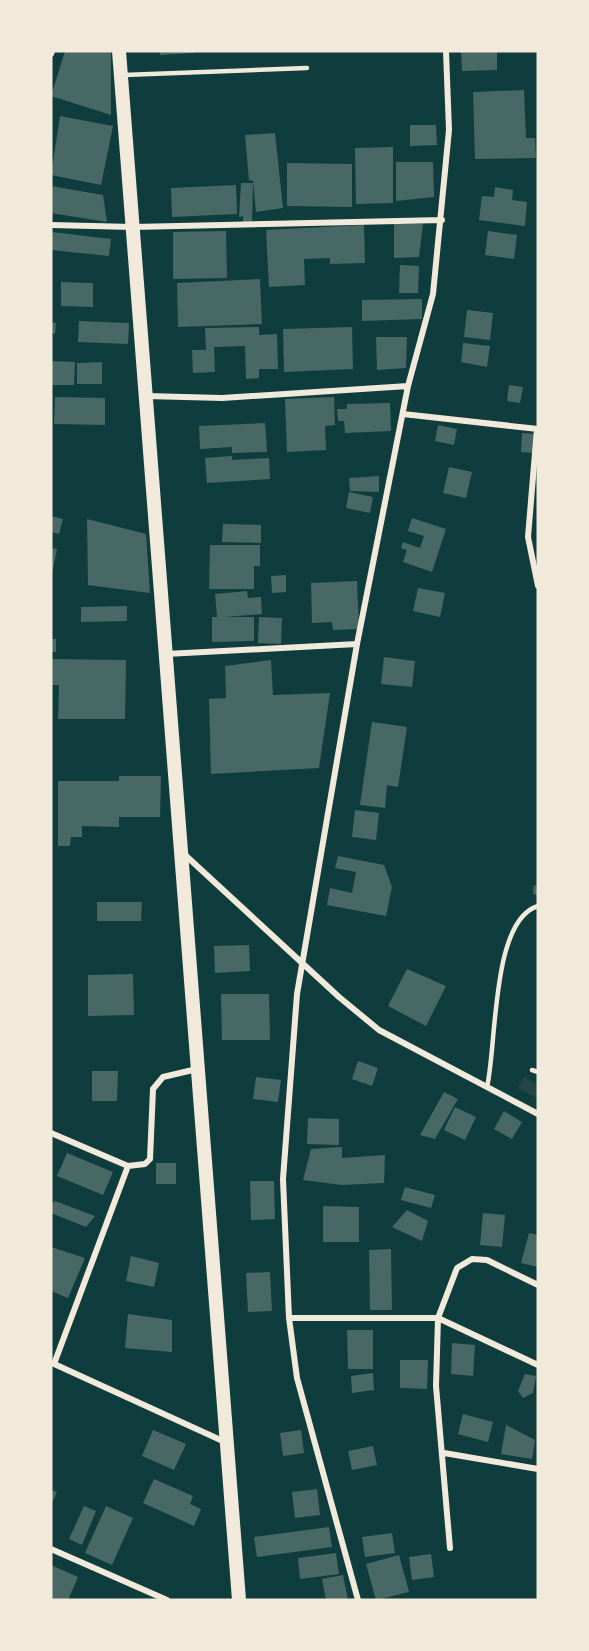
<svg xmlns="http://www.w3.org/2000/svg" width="589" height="1651" font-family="'Golos Text',sans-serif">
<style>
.green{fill:#244646}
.building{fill:#486865}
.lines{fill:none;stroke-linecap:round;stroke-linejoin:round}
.service{stroke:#f1e9da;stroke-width:4.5}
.minor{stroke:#f1e9da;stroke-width:6}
.trunk{stroke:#f1e9da;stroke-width:14}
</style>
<rect width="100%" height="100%" fill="#0f3d3e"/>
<path class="green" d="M524,1077L538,1085V1099L518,1088Z"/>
<path class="building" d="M65,51H111V115L51,96Z
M160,51H194V53L160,55Z
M461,51H497V70L462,71Z
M524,90L526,138H535L536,158L475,159L473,92Z
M60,116L113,126L101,185L51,175Z
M410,125H436L437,145L410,146Z
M275,133L283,208L256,212L253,181L249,180L245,135Z
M393,147V203L356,204L355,148Z
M396,162H433L434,197L396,201Z
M287,163L352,164V207L287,206Z
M241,183H253L252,223L243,224V216L239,217Z
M236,185L237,214L172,217L171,188Z
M51,186L103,195L107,222L51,213Z
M495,187L513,190L512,200L527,202L525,226L479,220L482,196L494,197Z
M394,224H423L419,257L394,258Z
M364,225L365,263L330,264V258L304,259L305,285L269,287L266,230Z
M226,231L227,278L173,279V232Z
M488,231L517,235L514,259L485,255Z
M52,232L111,239L109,256L51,250Z
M400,265L419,266L418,293H399Z
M260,279L262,324L178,327L177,283Z
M61,282L93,283V307L61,306Z
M422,299V319L362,321V300Z
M467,310L493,313L490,340L464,337Z
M79,321L129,323L128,344L78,342Z
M51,322L56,323L55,334L51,333Z
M259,327V335L277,334L278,369H259V378L246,379L245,346L214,347L215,372L193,373L192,350H206L205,328Z
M352,327L353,369L284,372L283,329Z
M376,337H407L406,368L377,370Z
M463,343L490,346L487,367L461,362Z
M51,361L75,362L74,385H51Z
M102,362V384H77V363Z
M509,385L523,387L520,403L507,401Z
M55,397L105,398V425L54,424Z
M334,397L335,425L325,426L326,450L287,452L285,399Z
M390,403L391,431L345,433L344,421H338L337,409H347V404Z
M265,423L267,452L232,453V447L200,449L199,426Z
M438,425L457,429L454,445L435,441Z
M522,433L535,434L533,453L521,452Z
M232,456V460L269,458L270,479L207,483L205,458Z
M449,467L472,472L466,498L443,493Z
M379,476V492L350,491L349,478Z
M349,492L373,497L370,513L346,508Z
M51,516L63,519L59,534L51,532Z
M412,518L446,529L432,572L403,562L407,550L401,548L403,542L420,548L424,536L408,531Z
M87,519L146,534L150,593L88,585Z
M223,524L261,525V543L222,542Z
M210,545H260V566H254V589H209Z
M51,548L57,549L52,574H51Z
M286,575V592L272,593L271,576Z
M357,581L359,629L333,630L332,622L312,623L311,583Z
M418,588L445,593L440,617L413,611Z
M247,591L248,598L261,597L262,614L224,617H254V641L212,642V617H217L215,594Z
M127,606V621L81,622V607Z
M259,617L282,618L281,644L258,643Z
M51,639H56V652H51Z
M384,657L415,661L412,687L381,684Z
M51,659L126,660L125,719H58L59,685H51Z
M271,660L273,695L330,693L319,768L211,774L209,699L226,698L225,666Z
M372,722L407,727L398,787L387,785L385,808L360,805Z
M119,776H161L160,817H119V827L82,826V837H71L70,846H58V781H119Z
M355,810L379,813L376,840L352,837Z
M338,856L384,865L392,887L386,916L327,905L330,888L352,893L356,872L335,868Z
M534,885L538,887V895L533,894Z
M97,902H142L141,921H97Z
M249,945L250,971L215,973L214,946Z
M407,969L446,986L426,1026L388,1006Z
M133,974L134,1015L88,1016V975Z
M221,994H269L270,1040H222Z
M358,1061L378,1068L372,1086L352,1079Z
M92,1071H118L117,1101H92Z
M256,1077L281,1080L278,1102L253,1099Z
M444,1092L458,1099L435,1139L420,1135Z
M455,1107L476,1117L465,1140L444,1130Z
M504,1111L522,1122L512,1139L494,1129Z
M308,1118L339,1119V1145L307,1144Z
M342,1147V1158L385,1155L384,1183L342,1185L303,1180L311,1149Z
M67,1153L113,1172L103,1195L57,1176Z
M156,1163H176V1184H156Z
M250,1181H274L275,1219L251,1220Z
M405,1187L435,1195L431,1208L401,1200Z
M55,1201L95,1216L86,1227L51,1213V1204Z
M323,1206L359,1207V1242H323Z
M407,1210L428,1221L422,1241L392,1227Z
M483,1213L505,1215L502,1247L480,1245Z
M529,1233L538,1235V1267L521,1263Z
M51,1247L85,1258L68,1298L51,1291Z
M391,1249L392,1310H370L369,1250Z
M131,1256L159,1263L154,1287L126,1281Z
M270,1272L272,1311L248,1312L246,1273Z
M128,1314L172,1320V1352L125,1348Z
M347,1330H373V1369H348Z
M452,1343L475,1345L473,1376L451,1374Z
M400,1360H428L427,1389L400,1388Z
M373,1373L374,1390L352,1393L351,1376Z
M525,1374L536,1376L533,1393L523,1398L518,1391Z
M463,1414L493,1422L488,1442L458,1434Z
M506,1425L535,1440L532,1459L501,1454Z
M153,1430L186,1444L174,1470L142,1456Z
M301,1430L304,1453L283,1456L280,1433Z
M373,1446L377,1465L352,1470L348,1451Z
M154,1479L193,1496L190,1504L201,1509L194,1526L143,1503Z
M317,1489L320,1515L295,1518L292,1492Z
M51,1490L57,1492L51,1505Z
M84,1506L96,1511L82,1545L69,1539Z
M106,1506L133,1518L112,1565L85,1553Z
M329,1527L332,1547L257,1557L254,1537Z
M392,1533L395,1553L365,1557L362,1537Z
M336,1553L339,1574L300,1579L298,1558Z
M431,1554L434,1577L412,1580L409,1557Z
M399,1555L409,1592L376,1600L366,1564Z
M51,1565L78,1577L68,1600H51Z
M343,1575L348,1600H326L322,1579Z"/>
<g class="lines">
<path class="service" d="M124,75L307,68
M532,1070L538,1072
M487,1087C497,1045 491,920 538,906"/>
<path class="minor" d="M51,54L52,51
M51,225L133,227L442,220
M146,396L222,398L408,386
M403,414L538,429
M537,429L528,537L538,586
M166,654L357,644
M184,854L339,997L379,1030L538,1114
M51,1133L128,1166
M289,1318H438L538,1365
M52,1363L225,1442
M54,1364L128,1166L145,1164L150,1159L153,1089L163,1077L197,1069
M444,1453L538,1469
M450,1548L436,1386L438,1318L457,1268L472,1259L487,1260L538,1285
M51,1549L167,1600
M358,1600L297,1378L289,1318L283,1179L297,994L357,644L408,386L433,294L449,130L446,51"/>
<path class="trunk" d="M119,51L239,1600"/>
</g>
<rect width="589" height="1651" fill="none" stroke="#f1e9da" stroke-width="105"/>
</svg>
